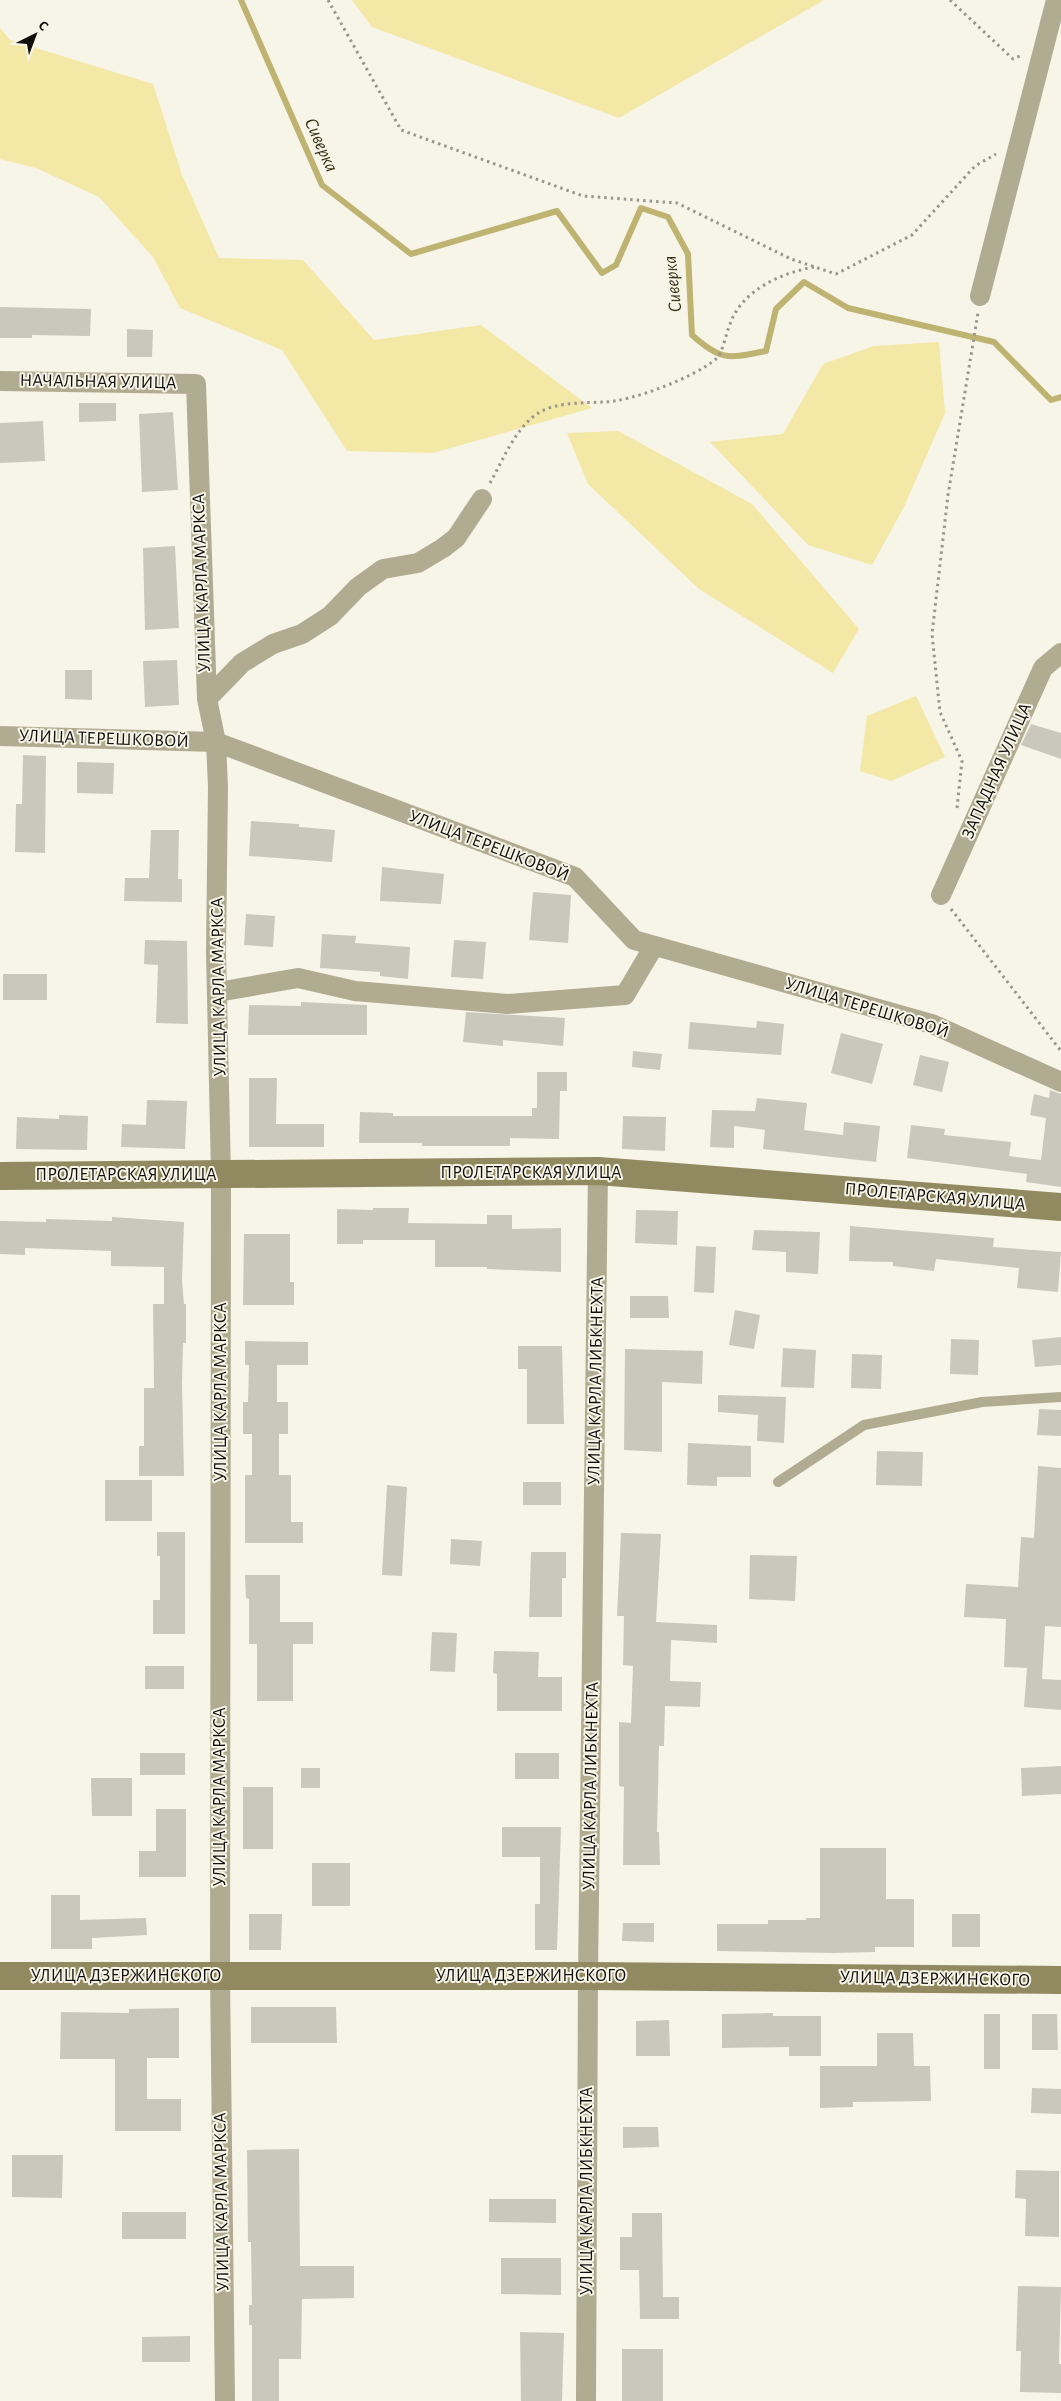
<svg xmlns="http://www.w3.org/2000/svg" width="1061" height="2401" font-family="'Alegreya Sans',sans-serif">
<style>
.green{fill:#f4e8a7}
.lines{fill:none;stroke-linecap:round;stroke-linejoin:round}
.stream{stroke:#bfb372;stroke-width:6}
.building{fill:#cac8bc}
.path{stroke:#98968d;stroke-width:3;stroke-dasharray:2.5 4;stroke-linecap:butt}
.service{stroke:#b1ac91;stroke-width:10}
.minor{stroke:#b1ac91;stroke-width:20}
.secondary{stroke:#918960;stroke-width:28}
.labels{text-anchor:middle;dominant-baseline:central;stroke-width:4;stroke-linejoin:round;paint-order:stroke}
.street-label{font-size:18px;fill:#100f0b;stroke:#f7f4e8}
.water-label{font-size:19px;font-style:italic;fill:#393316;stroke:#f7f4e8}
</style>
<rect width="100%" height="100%" fill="#f7f4e8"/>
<path class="green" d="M352,0H824L619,118L372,27Z
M0,28L10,40L153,84L182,175L219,258L303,260L374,340L481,325L592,408L433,453L347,451L282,350L180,308L153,257L99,197L36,168L0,159Z
M939,342L945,413L904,507L872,565L808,545L710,442L783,434L823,364L874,346Z
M618,431L752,504L859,629L833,673L699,589L588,484L567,433Z
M916,696L945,757L891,781L860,771L867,716Z"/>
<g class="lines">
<path class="stream" d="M241,0L322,185L411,254L557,211L602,273L616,265L641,208L668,217L688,254L692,335C722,362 729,358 766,351L776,309L804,282L848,308L994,342L1051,400L1061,397"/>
</g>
<path class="building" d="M0,307L91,309L90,336L32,335V338H0Z
M127,329L153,330L152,357H127Z
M79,403H116V421L79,422Z
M173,412L178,490L142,492L139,414Z
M43,421L45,461L0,463V423Z
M175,546L179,628L145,630L143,548Z
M177,660L179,705L145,707L143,661Z
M65,670H92V700L65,699Z
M1031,724L1061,733V759L1021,745Z
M23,755L46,756L45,853L15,852L16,804H22Z
M77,762L114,763L113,794L77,793Z
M251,821L299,824V827L335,830L332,862L249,856Z
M151,830H179L178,879H182V902L124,901L125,878H149Z
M382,867L444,874L441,904L380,901Z
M533,892L571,895L568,943L529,940Z
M246,914L275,916L273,947L244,945Z
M322,934L356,936L355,943L410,947L408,979L380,976V972L320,968Z
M145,940L187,941L188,1024L156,1023L158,965L144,964Z
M454,940L486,942L483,979L451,977Z
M3,974H47V1000H3Z
M301,1002L367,1005V1035H248L249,1005L301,1006Z
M466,1012L565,1018L563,1046L503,1040V1046L463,1042Z
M757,1021L784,1024L781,1055L688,1049L690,1022L756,1028Z
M841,1033L883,1044L872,1084L831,1073Z
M633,1051L662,1054L660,1070L632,1067Z
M920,1055L949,1062L942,1092L913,1085Z
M537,1072H567V1091H560L559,1139L510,1138V1146H422V1143H359L360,1112L393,1113V1116H532V1108H537Z
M249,1078H277L276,1124H324V1147H249Z
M1050,1090L1061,1094V1187L1026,1182L1027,1174L907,1158L911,1125L945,1129L944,1135L1011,1142L1009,1156L1041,1160L1046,1118L1030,1115L1034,1094L1049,1098Z
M757,1098L807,1103L804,1130L843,1135L844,1122L880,1126L876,1162L763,1149L765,1130L734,1126V1148L710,1147L712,1110L755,1111Z
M147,1100L187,1101L185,1149L121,1147L122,1124L146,1125Z
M59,1115L88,1116L87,1150L16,1149L17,1117L59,1119Z
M623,1116L666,1117L665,1151L622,1149Z
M373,1208H409L408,1223L487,1224V1215H512V1229L561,1228V1272L487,1269V1267H435V1240H363V1244H337V1209L373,1210Z
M636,1210L678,1211L677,1245L635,1243Z
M112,1217L184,1222L182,1280L184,1304H186V1343H183L182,1383L184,1476H139V1446H144V1388H154L153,1304H164V1267L111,1266V1251L25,1248V1255L0,1254V1221L46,1222V1219L112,1221Z
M850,1226L994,1238L993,1247L1061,1252L1058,1292L1017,1288L1019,1268L936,1259L934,1271L893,1266V1262L849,1261Z
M754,1230L820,1232L818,1274L786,1272V1252L752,1250Z
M244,1234H290V1282H294V1305H243Z
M696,1246L716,1247L714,1293L694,1292Z
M630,1296H668L669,1318H630Z
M735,1310L760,1315L754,1349L729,1345Z
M1061,1337V1365L1035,1367L1032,1340Z
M951,1339L979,1340L978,1375L950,1374Z
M245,1341L308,1342V1365H277V1402H288V1434H279V1475H291V1522H303V1543H245V1475H252V1434H243V1402H248L249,1365H245Z
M518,1346H562L564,1424H527V1369H518Z
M783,1348L816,1350L814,1388L781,1387Z
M625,1349L703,1351L702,1384L662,1382V1452L624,1450Z
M852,1354L882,1355L881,1389L851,1388Z
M718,1395L786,1397L784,1443L757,1441L758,1415L718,1412Z
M1039,1409L1061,1410V1436L1037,1435Z
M688,1443L751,1446V1477H717V1486L687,1485Z
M877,1451L923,1452L922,1486L876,1485Z
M1038,1466L1061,1468V1627L1045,1626L1042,1679L1061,1680V1710L1024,1707L1027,1668L1004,1667L1006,1619L964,1617L966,1584L1018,1587L1021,1537L1034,1538Z
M105,1480H152V1521H105Z
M523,1482H561V1505H523Z
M387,1485L407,1487L402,1576L382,1575Z
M157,1532H185V1634H153V1600H160V1556H157Z
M621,1533L661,1534L656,1622L717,1625V1643L671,1640L670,1681L701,1682L700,1707L665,1706L664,1746H659L657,1832H659L660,1865H623L624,1787L619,1786V1722L631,1723L633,1666L623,1665L624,1616H617Z
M451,1539L482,1541L480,1566L450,1564Z
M531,1552H566V1578H562V1617H529Z
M750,1555L797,1556L795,1601L749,1599Z
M245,1575H280V1622H313V1644H293V1701H257V1644H249V1599L246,1598Z
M432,1632L457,1633L455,1672L430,1671Z
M494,1651L539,1652L538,1677H562V1711H497V1674L493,1673Z
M145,1666H184V1689H145Z
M140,1753H185V1775H140Z
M515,1753H559V1779H515Z
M1061,1766V1794L1022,1796L1021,1768Z
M301,1768H320V1788H301Z
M91,1778H132V1816H92Z
M243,1787H273V1849H243Z
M156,1809H186V1877H139V1851H156Z
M502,1827H561L557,1950H535V1904H540V1857H502Z
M820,1848H886V1899H914V1947H875V1952L833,1953L717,1951V1924H768V1920H806V1918H820Z
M312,1863H350V1906H312Z
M51,1895H80V1920L146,1918L147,1935L92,1938V1949H51Z
M249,1914H282L281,1950H249Z
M952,1914H980V1947H952Z
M623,1923H654V1942L622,1941Z
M251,2007H336L337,2043H251Z
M179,2008V2058H147V2099H181V2131H115V2059H60L61,2012L129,2013V2009Z
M773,2013V2016H821V2056H789V2047L722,2048V2014Z
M984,2014H1000V2069H984Z
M1032,2014H1057L1058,2050H1032Z
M669,2020L670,2056H636V2021Z
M877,2033H913L914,2066H930L931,2101L853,2102V2107L820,2108V2066H877Z
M1032,2088L1061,2089V2114L1031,2113Z
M623,2127H658L659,2147L623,2148Z
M299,2149L300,2266H354V2298L302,2299L301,2359H279V2401H252V2325H249V2305H252L251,2242H248L247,2150Z
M12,2155H63L62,2198L12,2197Z
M1016,2170L1059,2171V2237L1025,2236L1026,2199L1015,2198Z
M489,2199H556V2223L489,2222Z
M122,2212H186V2239H122Z
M632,2213H662L663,2297H679V2319H640L639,2270H620V2237H632Z
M501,2258H561V2295L501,2294Z
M1018,2286L1061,2287L1059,2364H1061V2393L1020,2392L1021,2351H1016Z
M520,2332L564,2333L562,2401H521Z
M190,2336V2362H142V2337Z
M622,2349H663V2401H622Z"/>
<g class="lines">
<path class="path" d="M328,0L401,130L583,196L677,203L791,259L836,274L912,235L975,166L996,154
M950,0L1013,59L1022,55
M490,483C503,460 516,426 540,412C557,402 585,403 603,402C631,402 695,377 716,359C723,353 726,333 730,324C742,290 781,273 814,267
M957,808L962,761L940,712L932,634L948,495L978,313
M951,909L1061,1051"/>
<path class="service" d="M778,1482L864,1425L982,1402L1061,1397"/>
<path class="minor" d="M980,296L1056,0
M0,381L196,384L207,699L216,742L218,787L216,952L221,1174L220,1977L225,2401
M207,699L242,663L273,644L302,634L330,616L358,587L383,569L418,563L443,548L456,538L482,499
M0,736L216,742L575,877L634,940L932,1024L1061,1082
M941,895L1043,668L1061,653
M218,992L298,978L355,991L507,1004L625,995L654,946
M586,2401L588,1976L598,1171"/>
<path class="secondary" d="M0,1176L598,1171L1061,1207
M0,1976H588L1061,1980"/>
</g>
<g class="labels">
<g class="street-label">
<text transform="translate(98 382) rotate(1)">НАЧАЛЬНАЯ УЛИЦА</text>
<text transform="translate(202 583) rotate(-92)">УЛИЦА КАРЛА МАРКСА</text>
<text transform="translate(104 739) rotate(2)">УЛИЦА ТЕРЕШКОВОЙ</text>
<text transform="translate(997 771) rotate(-66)">ЗАПАДНАЯ УЛИЦА</text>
<text transform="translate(489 846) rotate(21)">УЛИЦА ТЕРЕШКОВОЙ</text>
<text transform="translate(219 987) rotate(-91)">УЛИЦА КАРЛА МАРКСА</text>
<text transform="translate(867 1008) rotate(17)">УЛИЦА ТЕРЕШКОВОЙ</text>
<text x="531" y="1173">ПРОЛЕТАРСКАЯ УЛИЦА</text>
<text x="126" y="1175">ПРОЛЕТАРСКАЯ УЛИЦА</text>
<text transform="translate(935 1197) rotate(5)">ПРОЛЕТАРСКАЯ УЛИЦА</text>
<text transform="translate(596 1381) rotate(-89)">УЛИЦА КАРЛА ЛИБКНЕХТА</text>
<text transform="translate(221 1392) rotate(-90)">УЛИЦА КАРЛА МАРКСА</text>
<text transform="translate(591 1786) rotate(-89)">УЛИЦА КАРЛА ЛИБКНЕХТА</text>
<text transform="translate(220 1797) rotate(-90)">УЛИЦА КАРЛА МАРКСА</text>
<text x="126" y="1976">УЛИЦА ДЗЕРЖИНСКОГО</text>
<text x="531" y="1976">УЛИЦА ДЗЕРЖИНСКОГО</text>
<text transform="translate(935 1979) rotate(1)">УЛИЦА ДЗЕРЖИНСКОГО</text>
<text transform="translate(587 2191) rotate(-90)">УЛИЦА КАРЛА ЛИБКНЕХТА</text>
<text transform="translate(222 2202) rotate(-91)">УЛИЦА КАРЛА МАРКСА</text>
</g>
<g class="water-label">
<text transform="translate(321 145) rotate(66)">Сиверка</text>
<text transform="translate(673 284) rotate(-96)">Сиверка</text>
</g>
</g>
<g transform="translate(35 35) rotate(42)" stroke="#f7f4e8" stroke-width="4" paint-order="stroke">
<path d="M0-4L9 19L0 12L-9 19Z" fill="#100f0b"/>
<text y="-8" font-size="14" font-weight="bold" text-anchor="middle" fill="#100f0b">С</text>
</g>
</svg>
